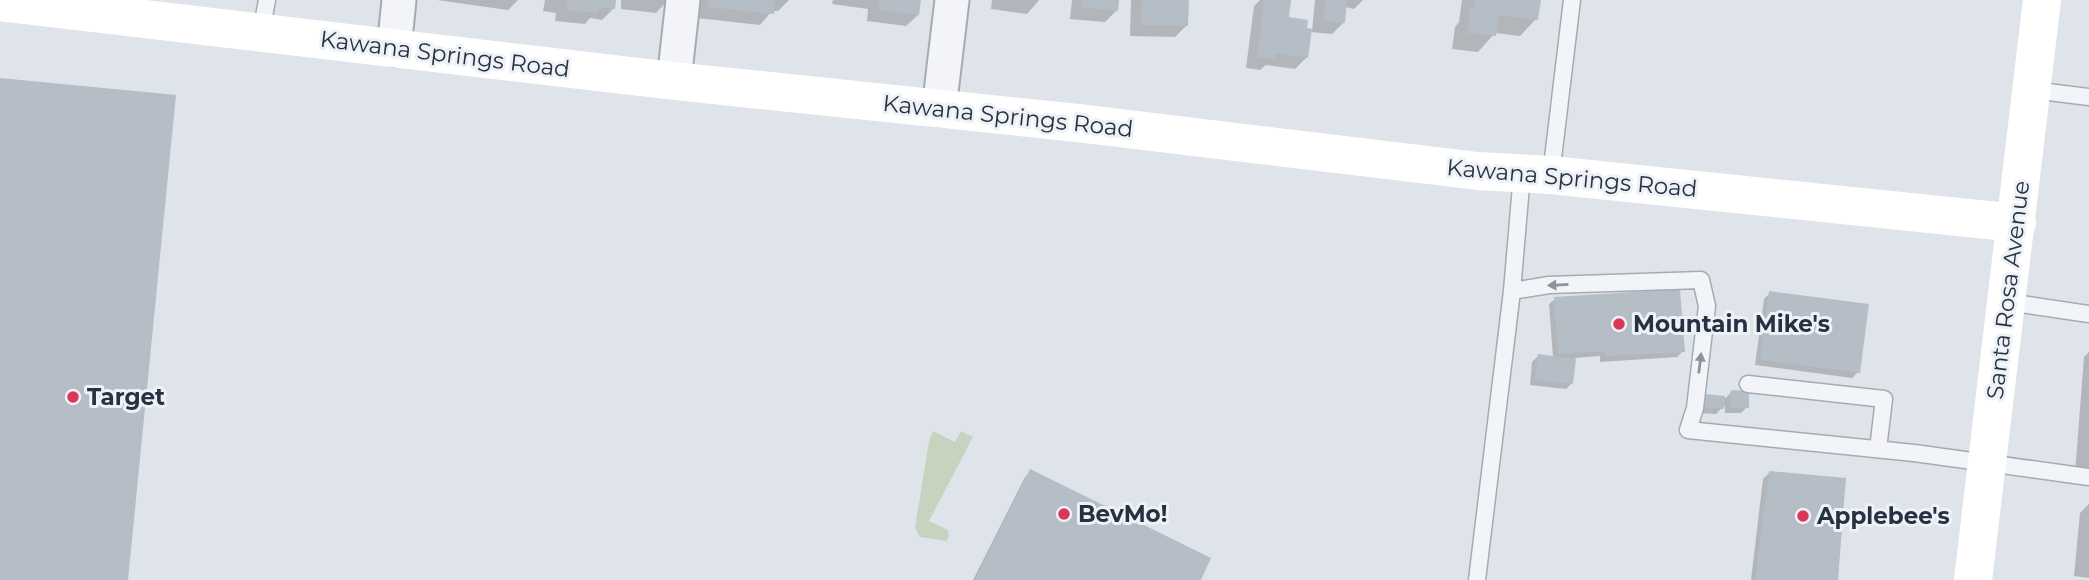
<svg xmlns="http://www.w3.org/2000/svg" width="2089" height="580" font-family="Montserrat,sans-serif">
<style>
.green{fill:#c6d4bf}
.shadow{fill:#0003}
.building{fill:#b5bdc7}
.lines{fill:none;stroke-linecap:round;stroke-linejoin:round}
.lane-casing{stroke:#a4abb4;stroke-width:19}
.street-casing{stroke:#a4abb4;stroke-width:37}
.lane{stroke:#f2f4f7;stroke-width:16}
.street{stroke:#f2f4f7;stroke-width:33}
.secondary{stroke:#fff;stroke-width:38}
.oneway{fill:#8c939c}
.poi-dot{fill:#db375b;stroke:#eef2f7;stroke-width:2.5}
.labels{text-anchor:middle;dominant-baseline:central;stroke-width:6;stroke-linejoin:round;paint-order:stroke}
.street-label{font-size:23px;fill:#263242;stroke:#eef2f7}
.poi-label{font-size:23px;font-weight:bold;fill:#263242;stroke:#eef2f7;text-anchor:start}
</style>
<rect width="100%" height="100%" fill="#dfe4ea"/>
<path class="green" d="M933,431L955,442L961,431L973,437L929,521L948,530L949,536L947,541L920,537L915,528L929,441Z"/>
<path class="shadow" d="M437,0H518L508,10Z
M545,0H614V8L602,20L590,18L585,24L555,21L556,13L543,11Z
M621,0H668L656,13L621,9Z
M699,0H789L778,11H772L760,25L697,18Z
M833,0H920L918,15L906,26L867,21L868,9L832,4Z
M992,0H1039L1027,14L991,9Z
M1072,0H1118L1117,10L1105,22L1070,19Z
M1131,0H1190L1188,1L1187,25L1175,37L1130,36Z
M1260,0H1289L1287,19L1305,30L1312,31L1315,0H1363L1354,9L1345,7L1344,22L1332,34L1310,32L1307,57L1295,69L1266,65L1260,70L1246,68L1254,6Z
M1462,0H1539L1536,19L1520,36L1495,33L1478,52L1452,49L1455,27L1459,22Z
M1770,293L1858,372L1852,378L1755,365L1764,299Z
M1555,299L1683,351L1677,357L1600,362V356L1575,358L1572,383L1566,389L1530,385L1532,362L1538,356L1553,357L1549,304Z
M2089,352V475L2075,473L2084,357Z
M1731,392L1747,407L1741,413H1725V405L1716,414L1699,413L1700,402L1706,396L1726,398Z
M1031,471L1199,580H973L1025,477Z
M1769,473L1836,580H1751L1763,479Z
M2089,504V578L2074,576L2080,513Z"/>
<path class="building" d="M568,0H616L615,9L599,7L598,13L566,10Z
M709,0H775L774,14L708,7Z
M879,0H921L919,15L878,10Z
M1082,0H1119L1118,11L1081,7Z
M1142,0H1189L1188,26L1141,25Z
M1264,0H1291L1289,17L1308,20L1307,28L1312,29L1308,58L1275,53L1274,59L1257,57Z
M1325,0H1347L1345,23L1323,21Z
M1476,0H1541L1538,20L1499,15L1496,36L1467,33L1470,8L1474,9Z
M0,78L176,95L128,580H0Z
M1680,289L1685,352L1606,356L1605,351L1558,354L1554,297Z
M1769,291L1869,304L1860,373L1760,360Z
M1538,354L1576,359L1573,384L1535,380Z
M1731,390L1749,391V408H1730Z
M1705,394L1725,396L1724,409L1704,407Z
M1030,469L1211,558L1201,580H975Z
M1769,471L1846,478L1838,580H1755Z"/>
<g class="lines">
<defs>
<path id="lane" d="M261,33L267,0
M2032,90L2089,97
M1551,175L1572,0
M1512,291L1549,285L1701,280L1707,306L1695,408L1688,430L1914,453L2089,477
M2007,302L2089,314
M1748,384L1884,399L1878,449
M1477,580L1512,291L1522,174"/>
<path id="street" d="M394,49L399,0
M674,81L683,0
M939,109L952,0"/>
</defs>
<use href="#lane" class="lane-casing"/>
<use href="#street" class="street-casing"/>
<use href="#lane" class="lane"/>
<use href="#street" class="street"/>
<path class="secondary" d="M0,2L674,81L1078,123L1478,171L1551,175L2017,223
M1973,580L2042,0"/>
</g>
<defs><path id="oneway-solid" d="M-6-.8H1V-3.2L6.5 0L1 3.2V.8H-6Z" transform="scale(1.75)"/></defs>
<g class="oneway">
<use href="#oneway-solid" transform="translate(1558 285) rotate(177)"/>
<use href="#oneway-solid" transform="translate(1700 363) rotate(-83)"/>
</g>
<g class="poi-dot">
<circle cx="1619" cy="324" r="7"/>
<circle cx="73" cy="397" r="7"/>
<circle cx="1064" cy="514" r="7"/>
<circle cx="1803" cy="516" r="7"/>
</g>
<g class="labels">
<g class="street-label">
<text transform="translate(445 54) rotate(7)">Kawana Springs Road</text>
<text transform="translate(1008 116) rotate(6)">Kawana Springs Road</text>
<text transform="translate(1572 178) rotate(5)">Kawana Springs Road</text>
<text transform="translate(2008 290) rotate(-83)">Santa Rosa Avenue</text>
</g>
<g class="poi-label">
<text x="1633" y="324">Mountain Mike's</text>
<text x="87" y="397">Target</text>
<text x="1078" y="514">BevMo!</text>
<text x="1817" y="516">Applebee's</text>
</g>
</g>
</svg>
